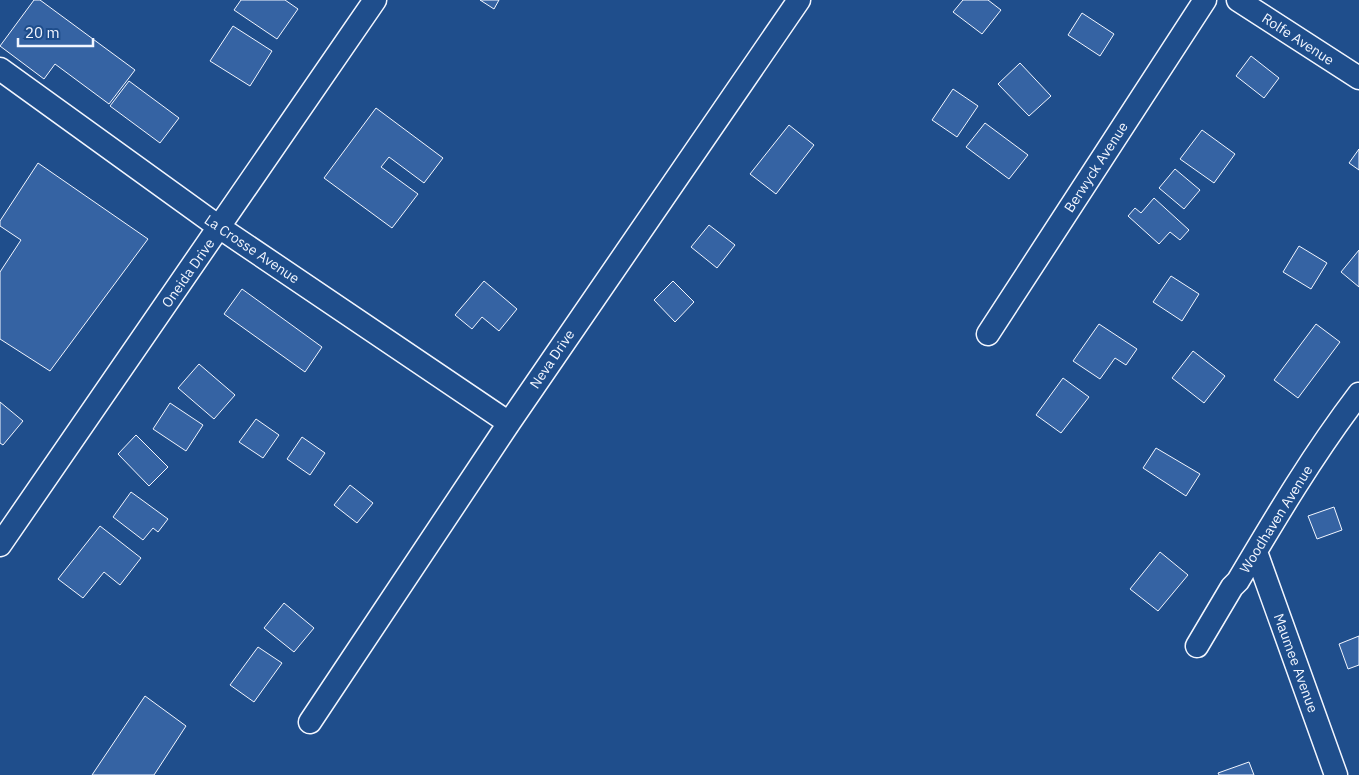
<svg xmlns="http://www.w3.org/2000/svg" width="1359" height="775" font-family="'IBM Plex Sans',sans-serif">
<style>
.building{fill:#3563a3;stroke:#f2f6ff}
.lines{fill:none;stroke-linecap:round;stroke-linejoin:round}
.minor-casing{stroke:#f2f6ff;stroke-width:25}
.minor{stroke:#1f4e8c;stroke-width:22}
.labels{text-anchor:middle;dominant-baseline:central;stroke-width:4;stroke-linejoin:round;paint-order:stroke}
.street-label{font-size:14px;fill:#f2f6ff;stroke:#1f4e8c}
</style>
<rect width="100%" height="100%" fill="#1f4e8c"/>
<path class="building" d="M34,0H40L135,70L109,104L55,64L44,79L0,46Z
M241,0H285L298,9L277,39L234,10Z
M480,0H499L494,9Z
M963,0H988L1001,10L982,34L953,12Z
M1082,13L1114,34L1100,56L1068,35Z
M233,26L272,51L250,86L210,61Z
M1251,56L1279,78L1264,98L1236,76Z
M1020,63L1051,96L1029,116L998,84Z
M129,81L179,118L160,143L110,106Z
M953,89L978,106L957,137L932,120Z
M376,108L443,158L424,183L389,157L381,167L418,194L392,228L324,178Z
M985,123L1028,155L1009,179L966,147Z
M789,125L814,145L776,194L750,174Z
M1202,130L1235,154L1214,183L1180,159Z
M1359,149V170L1349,163Z
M38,163L148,239L50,371L0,339V272L21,240L0,226V221Z
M1175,169L1200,190L1184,209L1159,188Z
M1154,198L1189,230L1180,240L1170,232L1159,244L1128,216L1135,208L1141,213Z
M709,225L735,245L717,268L691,247Z
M1299,246L1327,263L1311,289L1283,272Z
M1359,250V287L1341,272Z
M1171,276L1199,294L1182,321L1153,302Z
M484,281L517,309L499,331L482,317L472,329L455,315Z
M673,281L694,302L675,322L654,300Z
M242,289L322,347L305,372L224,314Z
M1099,324L1137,349L1126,365L1115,358L1100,379L1073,361Z
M1316,324L1340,342L1298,398L1274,380Z
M1193,351L1225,376L1204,403L1172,378Z
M199,364L235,395L214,419L178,388Z
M1063,378L1089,397L1061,433L1036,415Z
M0,402L23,421L3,445L0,443Z
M170,403L203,425L186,451L153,429Z
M256,419L279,435L263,458L239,442Z
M136,435L168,467L149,486L118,454Z
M302,437L325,453L310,475L287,459Z
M1156,448L1200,474L1186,496L1143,468Z
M350,485L373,503L357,523L334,505Z
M131,492L168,519L158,532L153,528L143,540L113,517Z
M1334,507L1342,530L1317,539L1308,516Z
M100,526L141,558L120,585L104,572L83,598L58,579Z
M1160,552L1188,575L1158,611L1130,589Z
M284,603L314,628L294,652L264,628Z
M1359,636V665L1348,669L1339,644Z
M258,647L282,663L254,702L230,685Z
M145,696L186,726L154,775H92Z
M1249,762L1254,775H1219L1218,773Z"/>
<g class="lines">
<defs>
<path id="minor" d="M1238,0L1359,78
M0,69L219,227L509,423
M988,334L1205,0
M0,545L375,0
M1256,552L1336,775
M1197,646L1232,587L1238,581C1276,517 1314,453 1359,394
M310,722L509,423L799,0"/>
</defs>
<use href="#minor" class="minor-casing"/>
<use href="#minor" class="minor"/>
</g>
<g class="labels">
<g class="street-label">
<text transform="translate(1298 39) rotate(33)">Rolfe Avenue</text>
<text transform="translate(1096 167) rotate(-57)">Berwyck Avenue</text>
<text transform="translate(252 249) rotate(34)">La Crosse Avenue</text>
<text transform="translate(188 273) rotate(-55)">Oneida Drive</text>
<text transform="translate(552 359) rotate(-56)">Neva Drive</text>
<text transform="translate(1276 519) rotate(-58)">Woodhaven Avenue</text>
<text transform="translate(1296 663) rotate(70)">Maumee Avenue</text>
</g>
</g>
<path d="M18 38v8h75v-8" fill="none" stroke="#f2f6ff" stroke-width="2.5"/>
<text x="25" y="38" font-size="15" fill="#f2f6ff" stroke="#1f4e8c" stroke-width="4" paint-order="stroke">20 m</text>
</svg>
